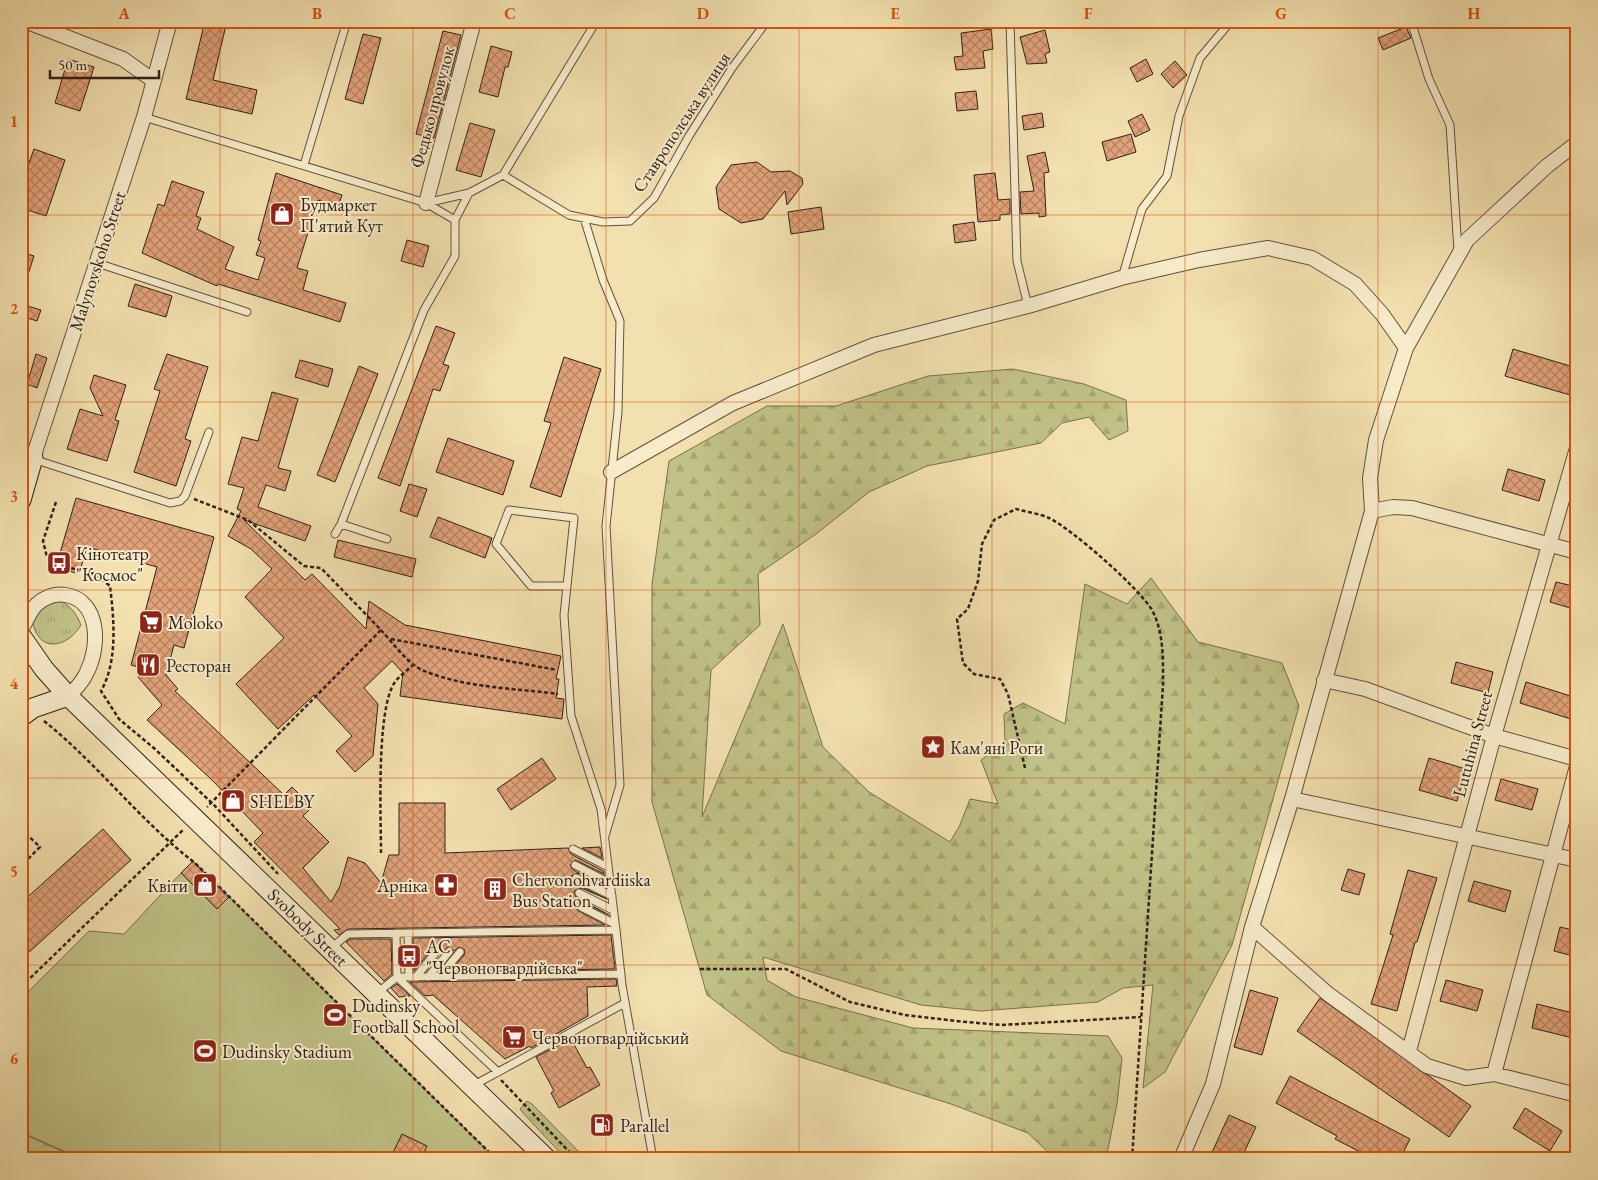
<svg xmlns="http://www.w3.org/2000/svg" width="1598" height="1180" font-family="'EB Garamond',serif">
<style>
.grass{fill:url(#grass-tufts);stroke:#787151}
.forest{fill:url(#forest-firs);stroke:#787151}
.park{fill:#c0c186;stroke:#787151}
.building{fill:url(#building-cross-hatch);stroke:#30211c}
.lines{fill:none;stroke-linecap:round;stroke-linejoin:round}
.lane-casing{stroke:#605140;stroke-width:9}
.street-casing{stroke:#605140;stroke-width:16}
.secondary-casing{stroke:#30211c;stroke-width:21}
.path{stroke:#30211c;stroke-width:2.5;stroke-dasharray:4 2.5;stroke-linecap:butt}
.lane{stroke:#f7ebca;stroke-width:7}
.street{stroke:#f7ebca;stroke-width:14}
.secondary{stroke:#f7ebca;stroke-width:19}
.grid{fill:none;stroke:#d6530e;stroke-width:1;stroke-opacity:0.55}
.labels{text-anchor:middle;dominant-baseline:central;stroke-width:4;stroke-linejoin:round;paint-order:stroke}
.street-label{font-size:18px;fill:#30211c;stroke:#f7ebca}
.poi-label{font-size:18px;fill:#30211c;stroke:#f7ebca;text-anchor:start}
.neatline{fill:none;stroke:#d6530e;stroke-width:2}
.grid-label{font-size:16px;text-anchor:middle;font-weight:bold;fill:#d6530e}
</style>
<defs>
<pattern id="grass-tufts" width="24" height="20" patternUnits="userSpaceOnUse" patternTransform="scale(1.25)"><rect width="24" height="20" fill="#c0c186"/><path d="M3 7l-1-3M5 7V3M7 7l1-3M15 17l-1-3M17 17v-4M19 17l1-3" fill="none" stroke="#a5a673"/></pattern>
<pattern id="forest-firs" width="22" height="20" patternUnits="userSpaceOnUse" patternTransform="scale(1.25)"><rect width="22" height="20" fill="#c0c186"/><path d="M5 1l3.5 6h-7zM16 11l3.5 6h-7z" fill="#a5a673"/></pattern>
<pattern id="building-cross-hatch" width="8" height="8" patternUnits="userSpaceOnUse" patternTransform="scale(1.25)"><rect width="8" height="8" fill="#e1a279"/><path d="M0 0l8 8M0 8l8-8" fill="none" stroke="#b78462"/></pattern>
</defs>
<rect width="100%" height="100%" fill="#f2e0ae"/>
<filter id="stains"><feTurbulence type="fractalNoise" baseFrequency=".004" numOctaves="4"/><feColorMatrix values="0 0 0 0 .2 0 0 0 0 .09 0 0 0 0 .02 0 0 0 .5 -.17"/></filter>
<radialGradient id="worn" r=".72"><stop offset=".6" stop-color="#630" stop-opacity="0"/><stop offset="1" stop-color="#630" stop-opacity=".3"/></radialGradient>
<path class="grass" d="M60,601C71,606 76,613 81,625C68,647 40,654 33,624C37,610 45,603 60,601Z
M527,1101L532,1104L586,1159H566L523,1113L520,1109Z"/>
<path class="forest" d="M1013,369L1084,384L1126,400L1128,431L1109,440L1089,417L1062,423L1041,443L927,466L869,492L816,534L758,574L760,625L711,670L702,817L783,624L823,747L869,792L950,842L960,825L970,799L998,804L981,760L1005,743L1004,714L1023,703L1065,724L1085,584L1127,604L1151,578L1198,642L1282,663L1299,706L1232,945L1165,1072L1143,1088L1153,985L1123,988L1098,1002L981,1011L921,1005L763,957L767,980L796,997L913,1028L1108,1036L1122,1058L1117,1104L1106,1159H1055L1028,1133L951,1104L781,1051L707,995L652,802V584L669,461L767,406H836L928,376Z
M21,1133L80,1159H21Z"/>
<path class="park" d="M181,873L217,909L229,897L496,1159H82L21,1132V999L89,931L124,934Z"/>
<path class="building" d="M205,21H227L213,80L257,90L252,114L186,99Z
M1406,27L1411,38L1383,50L1378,38Z
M991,29L993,49L983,51L985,68L956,70L954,57L963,56L961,33Z
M1045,30L1050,52L1045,54L1047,63L1027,64L1020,37Z
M443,31L461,35L434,138L416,134Z
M363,34L381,38L363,104L345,99Z
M491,46L512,52L508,67H505L498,97L479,92Z
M68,59L94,67L80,111L55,103Z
M1146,59L1153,74L1137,82L1130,68Z
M1175,61L1187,75L1173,88L1161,74Z
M976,91L978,109L957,111L955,93Z
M1042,113L1044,127L1024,130L1022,116Z
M1142,114L1150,130L1135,137L1128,121Z
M470,123L495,130L481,177L456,170Z
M1131,134L1136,152L1107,161L1102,142Z
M34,149L65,160L46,216L21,208V186Z
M1045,152L1049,172L1044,173L1046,216L1039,217V213L1021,214L1020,192L1034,191L1027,156Z
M757,162L771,172L790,171L802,178L803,184L787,205L785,191L763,219L741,223L719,209L716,187L731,165Z
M276,173L342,195L338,207L318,200L297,268L308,271L303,290L346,303L340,322L218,284L217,286L142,253L158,204L164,206L172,181L204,192L196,216L201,218L197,229L234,247L225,269L258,280L265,258L256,255L261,241L258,240Z
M995,173L998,200L1010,199V214L1000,215V220L978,222L974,175Z
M821,207L824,229L791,234L788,212Z
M974,222L976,240L955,243L953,225Z
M407,240L429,246L423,267L401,261Z
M21,252L34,256L24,287H21Z
M135,284L172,296L166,317L128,306Z
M21,304L41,310L37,321L21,316Z
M436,326L455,333L443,364L449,366L440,391L433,389L400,486L378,478Z
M1513,349L1577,368V397L1505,376Z
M36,354L47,358L37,388L27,384Z
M167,354L208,367L185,439L191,441L176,486L134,472L160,391L154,389Z
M564,357L601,369L561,497L530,487L551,423L544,421Z
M300,360L333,369L328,387L295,377Z
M359,366L378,374L335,482L317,475Z
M94,375L126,385L115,420L119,421L107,461L67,449L80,409L103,416L90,388Z
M272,392L298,399L278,468L291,471L285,491L266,485L258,507L311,526L305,541L244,520L305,580L312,574L366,629L369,601L405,625L561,656L556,679H559L556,698L564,699L562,719L400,696L403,673L392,661L364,688L378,704L373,756L355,772L336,751L352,736L314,695L278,729L236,684L284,638L245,597L272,569L251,549L228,536L241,511L237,509L244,488L228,484L242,437L258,441Z
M448,438L514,461L503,495L436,472Z
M1508,469L1545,480L1539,501L1502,490Z
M409,484L427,489L417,517L400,511Z
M76,498L214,537L184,648L174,645L166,675L178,689L175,691L284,795L292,787L312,807L303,816L329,842L303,868L331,902L340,886L348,857L365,863L381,883L389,855H399V803H445V853L568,848L571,854L603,871L604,874L575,860L570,865L573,870L605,887L578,873L571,876L574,883L607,899L581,888L574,891L576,897L609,915L581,902L577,904V910L605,925L348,929L339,935L334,930L340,929L254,842L263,833L213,781L147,720L162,705L138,677L148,670L131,665L157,567L87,547L79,574L56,567Z
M438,517L492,538L485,558L430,537Z
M338,540L416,559L412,577L334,557Z
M1556,582L1577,587V610L1550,602Z
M1456,662L1493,672L1488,693L1451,683Z
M1526,682L1577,698L1574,720L1520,703Z
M542,758L556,779L511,810L497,789Z
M1429,758L1466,769L1457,801L1419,790Z
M1501,779L1538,789L1532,810L1495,800Z
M103,829L131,860L27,954L21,948V903Z
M600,847L602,858L582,848Z
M193,861L229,897L217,909L181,873Z
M1348,869L1365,874L1359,895L1341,890Z
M1408,870L1437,878L1417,942H1415L1397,1011L1371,1004L1393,935L1390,934Z
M1474,881L1511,891L1505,912L1468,901Z
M1560,927L1577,931V957L1554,951Z
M611,935L615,969L451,971L464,955L465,950L459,947L454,951L448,947L441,953L440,948L436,947L432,949L414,971L413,938Z
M350,939H391L392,974L384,981L346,942Z
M616,979L617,986L587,987L588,1016L531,1048L530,1046L505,1059L433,995L425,996L410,982Z
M1446,980L1483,990L1477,1011L1440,1001Z
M397,984L410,996L399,997L391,988Z
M1250,990L1278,998L1262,1055L1234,1047Z
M1320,998L1471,1106L1449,1137L1297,1031Z
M1537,1004L1577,1014V1039L1532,1028Z
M571,1039L587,1068L590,1067L600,1085L559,1108L551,1093L554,1091L536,1057Z
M1290,1076L1410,1139L1400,1159H1374L1335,1139L1337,1136L1276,1103Z
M1525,1108L1562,1131L1550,1151L1513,1128Z
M1229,1115L1256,1127L1241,1159H1209Z
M402,1134L427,1146L421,1159H390Z"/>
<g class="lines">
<defs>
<path id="lane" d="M1010,21L1017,261L1028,306
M1411,21L1429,79L1450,125L1458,251
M144,117L426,203L455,220V256L424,310L341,524L387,539
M304,165L347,21
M503,175L569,215L603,222L630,221L654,198L689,136L732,68L767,21
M426,203L469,193L503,175L594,25L600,21
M584,218L603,280L620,321L618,412L606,526L620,785L605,836
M455,220L469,193
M97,263L247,312
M1122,278L1142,209L1167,176L1179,116L1200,58L1231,21
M33,459L170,503L180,501L185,496L209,432
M335,534L341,524
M567,586H531L496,544L509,510L574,518L564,615L571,716L601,809L616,930
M573,849L608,867
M575,865L610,883
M576,878L612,896
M579,893L613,910
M581,907L615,924
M396,933L397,977L498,1072
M408,933L409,976
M331,948L348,934L616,930L622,985L653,1159
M440,976L460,952
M416,977L436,952
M428,977L449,952
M377,993L397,977L621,974
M474,1085L625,1003"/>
<path id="street" d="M25,21L123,59L154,81
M426,203L474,21
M33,458L144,117L170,21
M611,472L733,403L874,345L1028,306L1121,278L1199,260L1268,248L1312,258L1355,284L1382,314L1406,348
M1372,511L1393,507L1412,508L1577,552
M21,630C26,622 30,610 37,604C45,597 55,593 66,595C100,601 100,646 87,672C83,681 76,689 68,696
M1324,680L1365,689L1494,736L1577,759
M1292,799L1577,860
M1252,927L1328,994L1427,1066L1466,1078L1494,1074L1577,1095
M1409,1051L1494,736L1577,448
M1494,1074L1577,766
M1181,1159L1213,1084L1252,927L1292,799L1372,511L1370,478L1376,440L1406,348L1467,240L1547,166L1577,143"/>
<path id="secondary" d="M21,455L33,458L21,500
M21,636L44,669L68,696L547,1159
M21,717L33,708L68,696"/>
</defs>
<use href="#lane" class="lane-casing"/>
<use href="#street" class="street-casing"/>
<use href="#secondary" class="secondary-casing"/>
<path class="path" d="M194,499L248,520L304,566L321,568L381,630L207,807
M56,502L43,541L47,557L62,566L95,574L110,586C114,619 118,661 101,691L119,719L155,749L214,805L278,874
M381,630C393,643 406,662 422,670C464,688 514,688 558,694
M391,639L557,670
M44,721C98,764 140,821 195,863L496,1159
M1025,768L1008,694L1000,679L974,674L963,663L957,619L968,609L978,581L982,544L994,520L1016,509C1027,512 1040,514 1049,518C1072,529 1139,588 1152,610C1164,632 1163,660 1163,685L1132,1159
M21,829L40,847L21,866
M381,853C381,818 376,708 395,682C400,675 408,670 414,664
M700,969H786L850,1002L905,1015L956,1021L1001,1025L1141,1017
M21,987L183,830
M501,1080L576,1159"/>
<use href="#lane" class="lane"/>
<use href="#street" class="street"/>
<use href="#secondary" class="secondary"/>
</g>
<path class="grid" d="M220,21V1159M413,21V1159M606,21V1159M799,21V1159M992,21V1159M1185,21V1159M1378,21V1159M21,215H1577M21,402H1577M21,590H1577M21,778H1577M21,965H1577"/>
<defs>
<symbol id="shop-square" viewBox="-11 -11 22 22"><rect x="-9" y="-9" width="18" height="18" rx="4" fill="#8f2418" stroke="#f7ebca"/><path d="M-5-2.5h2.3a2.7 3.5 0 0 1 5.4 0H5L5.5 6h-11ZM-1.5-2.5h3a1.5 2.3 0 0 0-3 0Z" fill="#fff"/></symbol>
<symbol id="bus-square" viewBox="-11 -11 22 22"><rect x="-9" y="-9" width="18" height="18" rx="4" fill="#8f2418" stroke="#f7ebca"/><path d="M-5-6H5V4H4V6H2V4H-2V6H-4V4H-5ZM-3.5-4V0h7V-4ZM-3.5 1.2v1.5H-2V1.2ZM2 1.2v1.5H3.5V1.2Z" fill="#fff"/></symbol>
<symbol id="supermarket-square" viewBox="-11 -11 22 22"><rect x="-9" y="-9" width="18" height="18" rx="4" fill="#8f2418" stroke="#f7ebca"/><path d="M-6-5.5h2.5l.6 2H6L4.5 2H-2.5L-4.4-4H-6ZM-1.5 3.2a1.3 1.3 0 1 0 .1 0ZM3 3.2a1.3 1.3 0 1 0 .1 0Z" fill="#fff"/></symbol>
<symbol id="restaurant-square" viewBox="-11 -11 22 22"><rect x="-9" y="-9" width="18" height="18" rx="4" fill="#8f2418" stroke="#f7ebca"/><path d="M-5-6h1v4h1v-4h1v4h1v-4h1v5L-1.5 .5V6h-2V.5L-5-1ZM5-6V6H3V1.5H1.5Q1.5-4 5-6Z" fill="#fff"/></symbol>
<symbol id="sight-square" viewBox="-11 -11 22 22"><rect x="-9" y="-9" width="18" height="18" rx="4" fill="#8f2418" stroke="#f7ebca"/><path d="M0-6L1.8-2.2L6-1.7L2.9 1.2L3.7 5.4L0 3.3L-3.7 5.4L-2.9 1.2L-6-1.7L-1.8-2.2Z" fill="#fff"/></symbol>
<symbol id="pharmacy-square" viewBox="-11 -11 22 22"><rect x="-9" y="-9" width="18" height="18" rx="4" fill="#8f2418" stroke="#f7ebca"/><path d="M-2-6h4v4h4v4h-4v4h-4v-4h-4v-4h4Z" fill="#fff"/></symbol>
<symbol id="building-square" viewBox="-11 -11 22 22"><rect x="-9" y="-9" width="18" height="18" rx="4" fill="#8f2418" stroke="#f7ebca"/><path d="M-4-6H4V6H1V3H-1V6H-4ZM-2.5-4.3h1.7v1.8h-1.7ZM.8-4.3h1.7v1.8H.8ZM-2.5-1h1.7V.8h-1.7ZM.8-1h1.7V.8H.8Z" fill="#fff"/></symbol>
<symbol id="stadium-square" viewBox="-11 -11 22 22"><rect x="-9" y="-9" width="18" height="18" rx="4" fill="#8f2418" stroke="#f7ebca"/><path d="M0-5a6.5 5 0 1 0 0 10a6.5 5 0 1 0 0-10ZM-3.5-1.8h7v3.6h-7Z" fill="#fff"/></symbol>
<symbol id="fuel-square" viewBox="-11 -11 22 22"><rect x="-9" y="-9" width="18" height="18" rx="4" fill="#8f2418" stroke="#f7ebca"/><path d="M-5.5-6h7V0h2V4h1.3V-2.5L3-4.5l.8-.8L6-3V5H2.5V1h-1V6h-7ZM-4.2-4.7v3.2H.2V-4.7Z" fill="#fff"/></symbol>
</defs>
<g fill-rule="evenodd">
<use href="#shop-square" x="268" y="200" width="28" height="28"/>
<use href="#bus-square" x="45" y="549" width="28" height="28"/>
<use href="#supermarket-square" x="137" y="608" width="28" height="28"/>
<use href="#restaurant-square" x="134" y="651" width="28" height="28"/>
<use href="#sight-square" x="919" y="733" width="28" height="28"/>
<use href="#shop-square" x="219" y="787" width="28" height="28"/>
<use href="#shop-square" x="191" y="871" width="28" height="28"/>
<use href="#pharmacy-square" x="432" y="871" width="28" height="28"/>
<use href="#building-square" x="481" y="875" width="28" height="28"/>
<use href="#bus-square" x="395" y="942" width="28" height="28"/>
<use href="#stadium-square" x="321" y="1001" width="28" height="28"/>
<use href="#supermarket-square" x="500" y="1023" width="28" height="28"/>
<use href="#stadium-square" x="191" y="1037" width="28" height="28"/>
<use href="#fuel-square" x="588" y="1111" width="28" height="28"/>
</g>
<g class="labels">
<g class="street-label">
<text transform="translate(432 107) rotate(-75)">Федько провулок</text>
<text transform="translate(681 122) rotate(-57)">Ставрополська вулиця</text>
<text transform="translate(97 261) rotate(-72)">Malynovskoho Street</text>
<text transform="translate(1472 744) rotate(-75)">Lutuhina Street</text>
<text transform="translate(308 927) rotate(44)">Svobody Street</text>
</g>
<g class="poi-label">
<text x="300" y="204">Будмаркет<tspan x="300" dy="21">П'ятий Кут</tspan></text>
<text x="76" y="553">Кінотеатр<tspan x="76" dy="21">"Космос"</tspan></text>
<text x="168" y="622">Moloko</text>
<text x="166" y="665">Ресторан</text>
<text x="950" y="747">Кам'яні Роги</text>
<text x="250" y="801">SHELBY</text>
<text x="512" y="879">Chervonohvardiiska<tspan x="512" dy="21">Bus Station</tspan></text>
<text x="188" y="885" text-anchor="end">Квіти</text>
<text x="428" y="885" text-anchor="end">Арніка</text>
<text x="426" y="946">АС<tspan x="426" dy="21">"Червоногвардійська"</tspan></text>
<text x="352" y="1005">Dudinsky<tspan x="352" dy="21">Football School</tspan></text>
<text x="532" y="1037">Червоногвардійський</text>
<text x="222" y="1051">Dudinsky Stadium</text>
<text x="620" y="1125">Parallel</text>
</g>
</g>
<rect width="1598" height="1180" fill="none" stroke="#f2e0ae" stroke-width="55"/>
<path d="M50 70v8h109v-8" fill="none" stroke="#30211c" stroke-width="2.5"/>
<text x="58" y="70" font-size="15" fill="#30211c" stroke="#f7ebca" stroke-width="4" paint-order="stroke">50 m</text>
<rect x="28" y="28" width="1542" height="1124" class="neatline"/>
<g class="grid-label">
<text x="124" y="19">A</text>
<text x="317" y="19">B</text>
<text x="510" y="19">C</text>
<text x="703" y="19">D</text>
<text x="895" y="19">E</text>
<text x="1088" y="19">F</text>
<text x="1281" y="19">G</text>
<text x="1474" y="19">H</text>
<text x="14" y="127">1</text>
<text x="14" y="314">2</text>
<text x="14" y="502">3</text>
<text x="14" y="689">4</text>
<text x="14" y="877">5</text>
<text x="14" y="1064">6</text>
</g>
<rect width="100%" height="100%" filter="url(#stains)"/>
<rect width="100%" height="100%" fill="url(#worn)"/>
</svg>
